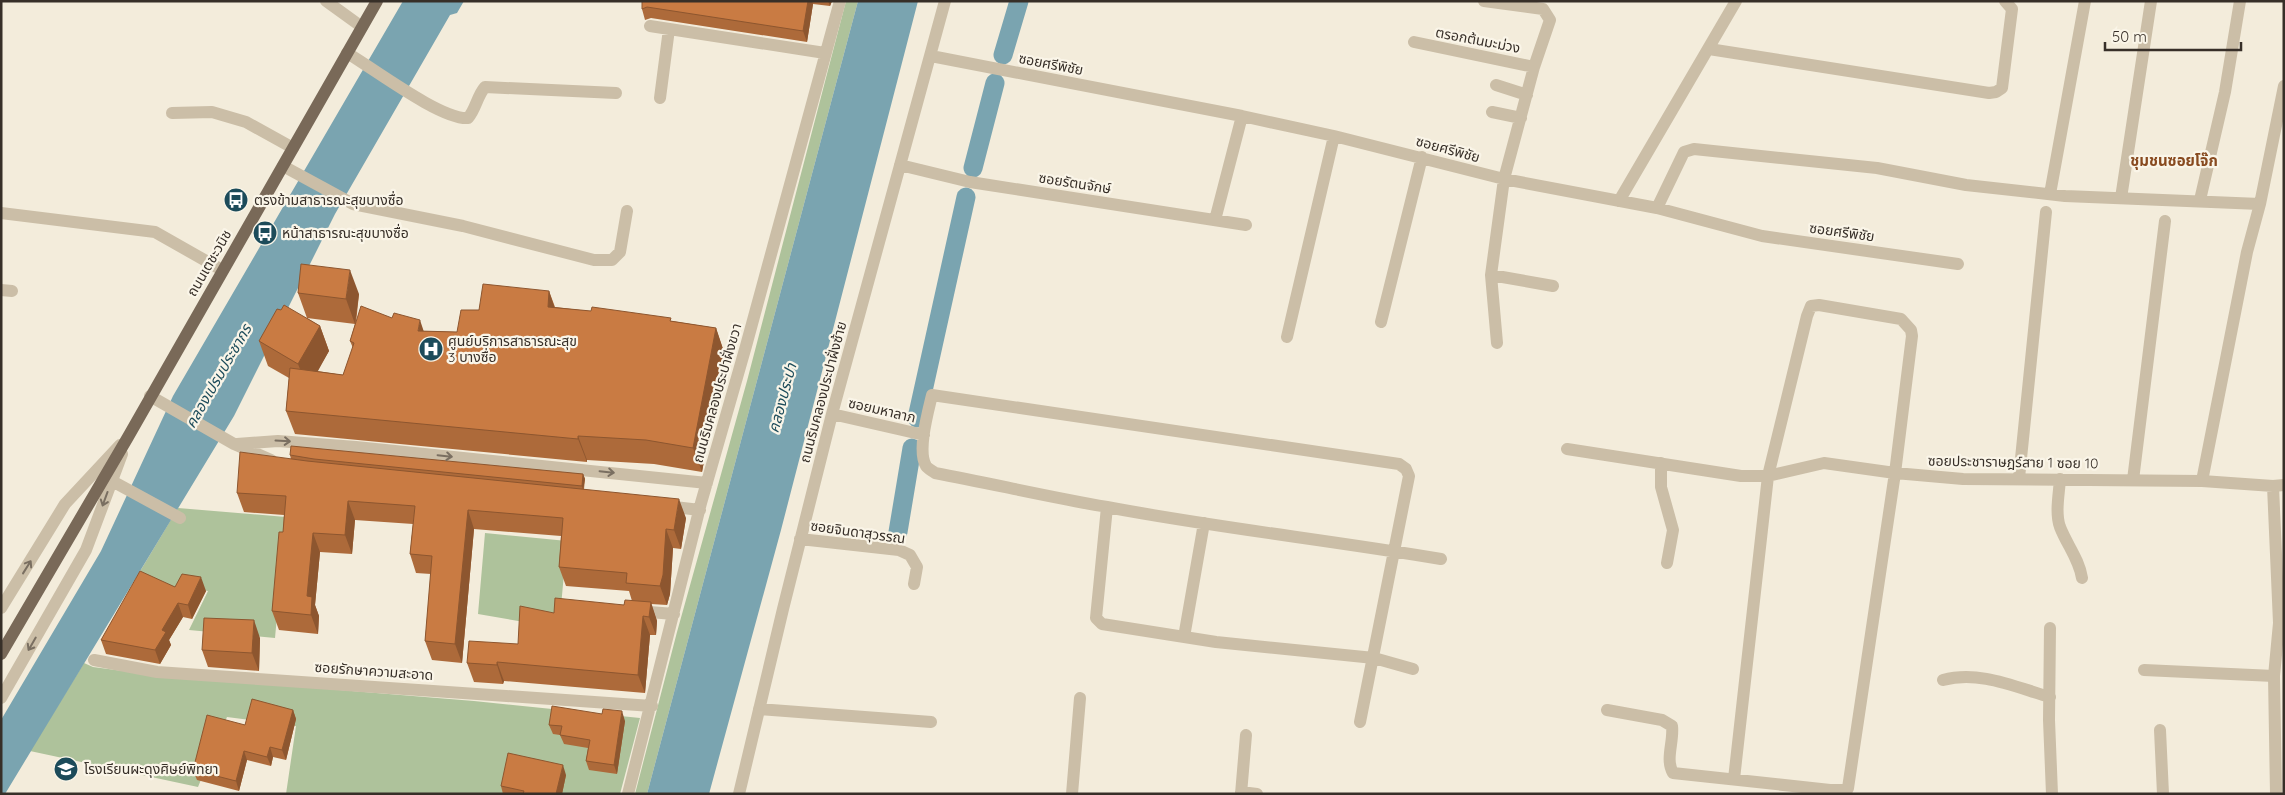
<svg xmlns="http://www.w3.org/2000/svg" width="2285" height="795" font-family="Quicksand,'Noto Sans Thai',sans-serif">
<style>
.green{fill:#aec29b}
.water{fill:#7aa4b0}
.lines{fill:none;stroke-linecap:round;stroke-linejoin:round}
.canal{stroke:#7aa4b0;stroke-width:19}
.minor{stroke:#cbbea7;stroke-width:12}
.major{stroke:#796958;stroke-width:12}
.wall{fill:#ad6a3a;fill-rule:evenodd}
.shaded-wall{fill:#8d562f}
.building{fill:#c97b43;stroke:#8d562f}
.oneway{stroke:#7a6f61}
.labels{text-anchor:middle;dominant-baseline:central;stroke-width:4.5;stroke-linejoin:round;paint-order:stroke}
.street-label{font-size:14px;fill:#372f28;stroke:#faf5e8}
.poi-label{font-size:14px;fill:#372f28;stroke:#faf5e8;text-anchor:start}
.neighbourhood-label{font-size:15px;font-weight:bold;fill:#884a1f;stroke:#faf5e8}
.water-label{font-size:15px;font-style:italic;fill:#1c4b5a;stroke:#faf5e8}
</style>
<rect width="100%" height="100%" fill="#f3ecdb"/>
<path class="green" d="M846,1H858L647,794H635L677,632L747,381Z
M178,508L286,517L275,638L189,630L208,591L190,588L183,599L136,578Z
M485,533L567,541L559,628L478,614Z
M84,663L93,667L146,674L474,701L640,718L620,794H286L296,726L227,717L198,787L30,751Z"/>
<path class="water" d="M403,1H464L457,13L450,15L335,214L234,416L5,794H1V720L101,551L173,396Z
M858,1H918L781,530L709,794H647Z"/>
<g class="lines">
<path class="canal" d="M1003,55L1019,1
M973,168L995,83
M917,418L966,197
M898,532L912,448"/>
<path class="minor" d="M326,1L362,27
M1484,1L1543,9L1550,20L1534,67L1504,179L1491,275L1497,343
M650,26L825,53
M1414,42L1534,67
M1709,49L1989,93L1996,92L2002,88L2012,9L2005,1
M347,53C373,68 441,120 468,118C476,109 477,96 485,87L616,93
M931,56L1242,116L1334,136L1504,179L1657,208L1762,236L1958,264
M1496,85L1527,95
M660,98L669,29
M1492,112L1521,118
M172,113L212,112L246,122L293,148
M900,165L970,182L1246,225
M283,166L353,204L463,226L594,260H612L620,252L627,211
M2050,194L2085,1
M2121,198L2151,1
M2200,200L2225,92L2240,1
M1619,201L1736,1
M1657,208L1684,152L1694,149L1877,168L1966,185L2065,196L2260,204
M1,213L155,232L222,270
M1215,220L1242,116
M1491,275L1553,286
M1,290L12,291
M1381,322L1422,157
M1287,337L1334,136
M150,396L234,444L271,460
M832,414L924,435
M237,444L278,441L356,447L707,483
M1567,449L1741,476H1768L1824,463L1895,473L1963,479L2202,481L2273,486L2284,485
M1661,463V487L1673,530L1667,563
M2019,478L2046,212
M2060,479C2059,494 2055,513 2060,527C2067,545 2079,559 2082,578
M2133,480L2165,221
M112,481L180,518
M2202,481L2247,252L2260,204L2284,86
M2273,486L2279,623L2274,676L2276,794
M666,506L700,510
M1107,507L1096,618L1102,624L1216,642L1374,658L1413,669
M800,539L899,550L910,555L917,567L914,584
M1,608L65,504L120,445
M637,611L674,614
M2050,628L2049,720L2052,794
M1184,637L1204,523
M94,660L157,672L652,706
M2144,670L2274,676
M1943,680C1979,670 2015,687 2050,697
M1,698L86,550L122,454
M759,709L931,722
M1607,710L1662,720L1672,726C1674,742 1665,759 1673,773L1830,790
M1360,722L1409,476L1406,469L1399,464L932,395C928,412 917,451 926,466C928,469 933,471 935,473C993,484 1050,497 1107,507C1218,528 1330,540 1441,559
M2160,730L2163,794
M1734,779L1768,476L1807,316L1811,306L1819,305L1901,319L1911,330L1912,336L1895,473L1848,788L1847,790H1830V794
M1241,792L1257,794
M628,794L701,503L746,346L840,1
M739,794L783,609L832,414L945,1
M1072,794L1080,698
M1241,794L1246,735"/>
<path class="major" d="M1,654L128,437L377,1"/>
</g>
<path class="wall" d="M642,1H832L830,6L813,4L807,42L651,18L645,20L642,9Z
M549,291L555,307L672,321L716,328L724,352L702,472L654,464L587,460V462L295,434L286,411L289,378L268,366L259,341L307,318L298,293L359,294L356,323L424,331L457,332L479,310ZM307,318L355,324L350,341L353,348L343,375L317,371L329,351L320,326Z
M290,455L583,474L585,479L584,489L686,518L681,549L673,548L670,594L667,605L651,604L657,621L656,635H650L645,693L504,681L503,684L474,682L467,663L518,644L554,613L624,605L632,601L629,591L566,586L559,567L561,536L474,529L462,663L432,660L425,641L431,574L416,573L410,554L413,524L355,520L352,554L320,552L315,605L319,616L318,634L279,630L272,611L283,532L284,515L244,512L237,493L291,459Z
M175,587L206,591L192,619L183,617L169,640L171,645L160,664L106,654L101,640Z
M260,638L259,671L208,667L202,650Z
M293,710L296,719L286,760L273,757L271,766L247,760L239,791L197,780L193,770Z
M625,721L617,774L589,770L586,761L588,748L564,744L560,735L553,734L549,725Z
M566,775L562,794H503L501,786Z"/>
<path class="shaded-wall" d="M808,1H812L813,4L807,42L803,31Z
M828,1H832L830,6Z
M350,270L359,294L355,324L346,299Z
M549,291L557,315L548,307Z
M420,320L428,344L418,331Z
M320,326L329,351L308,389L298,364Z
M716,328L724,352L702,472L693,448Z
M578,436L587,460V462L578,439Z
M583,474L585,479L583,490L582,486Z
M679,499L686,518L681,549L674,530Z
M348,501L355,520L352,554L345,535Z
M468,510L474,529L462,663L455,644Z
M666,529L673,548L670,594L667,605L660,586Z
M313,533L320,552L315,605L319,616L318,634L311,615L307,596Z
M201,577L206,591L192,619L188,605Z
M651,602L657,621L656,635L649,617Z
M178,603L183,617L169,640L171,645L160,664L155,650L162,630Z
M643,616L650,635L645,693L638,675Z
M254,620L260,638L259,671L252,653Z
M497,662L504,681L503,684L497,665Z
M293,710L296,719L286,760L282,750Z
M622,711L625,721L617,774L614,765Z
M270,747L273,757L271,766L267,757Z
M244,751L247,760L239,791L236,781Z
M563,765L566,775L562,794H556Z"/>
<path class="building" d="M642,1H808L803,31L647,7L642,9Z
M301,264L350,270L346,299L298,293Z
M483,284L549,291L548,307L591,311L592,307L671,318L670,321L716,328L693,448L646,440L578,436V439L286,411L290,368L343,375L354,343L350,341L361,306L392,318L394,313L420,320L418,331L457,332L461,310H479Z
M284,305L320,326L298,364L259,341L277,309L281,310Z
M291,446L583,474L582,486L314,459L290,455Z
M240,452L307,461L679,499L674,530L666,529L663,575L660,586L626,583L627,573L559,567L563,518L468,510L455,644L425,641L432,556L410,554L415,506L348,501L345,535L313,533L307,596L312,597L311,615L272,611L279,532H283L286,496L237,493Z
M140,571L175,587L182,574L201,577L188,605L178,603L162,630L166,632L155,650L101,640Z
M555,598L624,605L625,600L651,602L649,617L643,616L638,675L497,662V665L467,663L469,641L518,644L520,606L554,613Z
M204,618L254,620L252,653L202,650Z
M252,699L293,710L282,750L270,747L267,757L244,751L236,781L193,770L207,715L245,725Z
M552,706L602,714L603,709L622,711L614,765L586,761L590,740L560,735L562,726L549,725Z
M508,753L563,765L556,794H523L524,791L501,786Z"/>
<defs><path id="oneway-shaft" d="M-6 0H5M1.5-3L5.5 0L1.5 3" fill="none" stroke-width="1.6" stroke-linecap="round" stroke-linejoin="round" transform="scale(1.25)"/></defs>
<g class="oneway">
<use href="#oneway-shaft" transform="translate(283 441) rotate(3)"/>
<use href="#oneway-shaft" transform="translate(445 456) rotate(6)"/>
<use href="#oneway-shaft" transform="translate(607 472) rotate(6)"/>
<use href="#oneway-shaft" transform="translate(105 499) rotate(110)"/>
<use href="#oneway-shaft" transform="translate(27 567) rotate(-58)"/>
<use href="#oneway-shaft" transform="translate(32 644) rotate(120)"/>
</g>
<defs>
<symbol id="bus-disc" viewBox="-11 -11 22 22"><circle r="9.5" fill="#1c4b5a" stroke="#faf5e8"/><path d="M-5-6H5V4H4V6H2V4H-2V6H-4V4H-5ZM-3.5-4V0h7V-4ZM-3.5 1.2v1.5H-2V1.2ZM2 1.2v1.5H3.5V1.2Z" fill="#fff"/></symbol>
<symbol id="hospital-disc" viewBox="-11 -11 22 22"><circle r="9.5" fill="#1c4b5a" stroke="#faf5e8"/><path d="M-5-5h3v3.5h4V-5h3V5h-3V1.5h-4V5h-3Z" fill="#fff"/></symbol>
<symbol id="school-disc" viewBox="-11 -11 22 22"><circle r="9.5" fill="#1c4b5a" stroke="#faf5e8"/><path d="M0-5L7-2L0 1L-7-2ZM-4 1L0 2.5L4 1V4Q0 6-4 4Z" fill="#fff"/></symbol>
</defs>
<g fill-rule="evenodd">
<use href="#bus-disc" x="222" y="186" width="28" height="28"/>
<use href="#bus-disc" x="251" y="219" width="28" height="28"/>
<use href="#hospital-disc" x="417" y="335" width="28" height="28"/>
<use href="#school-disc" x="52" y="755" width="28" height="28"/>
</g>
<g class="labels">
<g class="street-label">
<text transform="translate(1478 40) rotate(11)">ตรอกต้นมะม่วง</text>
<text transform="translate(1051 64) rotate(11)">ซอยศรีพิชัย</text>
<text transform="translate(1448 149) rotate(15)">ซอยศรีพิชัย</text>
<text transform="translate(1075 183) rotate(9)">ซอยรัตนจักษ์</text>
<text transform="translate(1842 232) rotate(8)">ซอยศรีพิชัย</text>
<text transform="translate(209 263) rotate(-60)">ถนนเตชะวนิช</text>
<text transform="translate(823 392) rotate(-75)">ถนนริมคลองประปาฝั่งซ้าย</text>
<text transform="translate(717 393) rotate(-74)">ถนนริมคลองประปาฝั่งขวา</text>
<text transform="translate(882 410) rotate(13)">ซอยมหาลาภ</text>
<text transform="translate(2013 462) rotate(1)">ซอยประชาราษฎร์สาย 1 ซอย 10</text>
<text transform="translate(858 532) rotate(8)">ซอยจินดาสุวรรณ</text>
<text transform="translate(374 671) rotate(4)">ซอยรักษาความสะอาด</text>
</g>
<g class="poi-label">
<text x="254" y="200">ตรงข้ามสาธารณะสุขบางซื่อ</text>
<text x="282" y="233">หน้าสาธารณะสุขบางซื่อ</text>
<text x="448" y="341">ศูนย์บริการสาธารณะสุข<tspan x="448" dy="16">3 บางซื่อ</tspan></text>
<text x="84" y="769">โรงเรียนผะดุงศิษย์พิทยา</text>
</g>
<g class="neighbourhood-label">
<text x="2174" y="160">ชุมชนซอยโจ๊ก</text>
</g>
<g class="water-label">
<text transform="translate(218 376) rotate(-60)">คลองเปรมประชากร</text>
<text transform="translate(782 398) rotate(-75)">คลองประปา</text>
</g>
</g>
<rect width="2285" height="795" fill="none" stroke="#372f28" stroke-width="5"/>
<path d="M2105 42v8h136v-8" fill="none" stroke="#372f28" stroke-width="2.5"/>
<text x="2112" y="42" font-size="15" fill="#372f28" stroke="#faf5e8" stroke-width="4" paint-order="stroke">50 m</text>
</svg>
